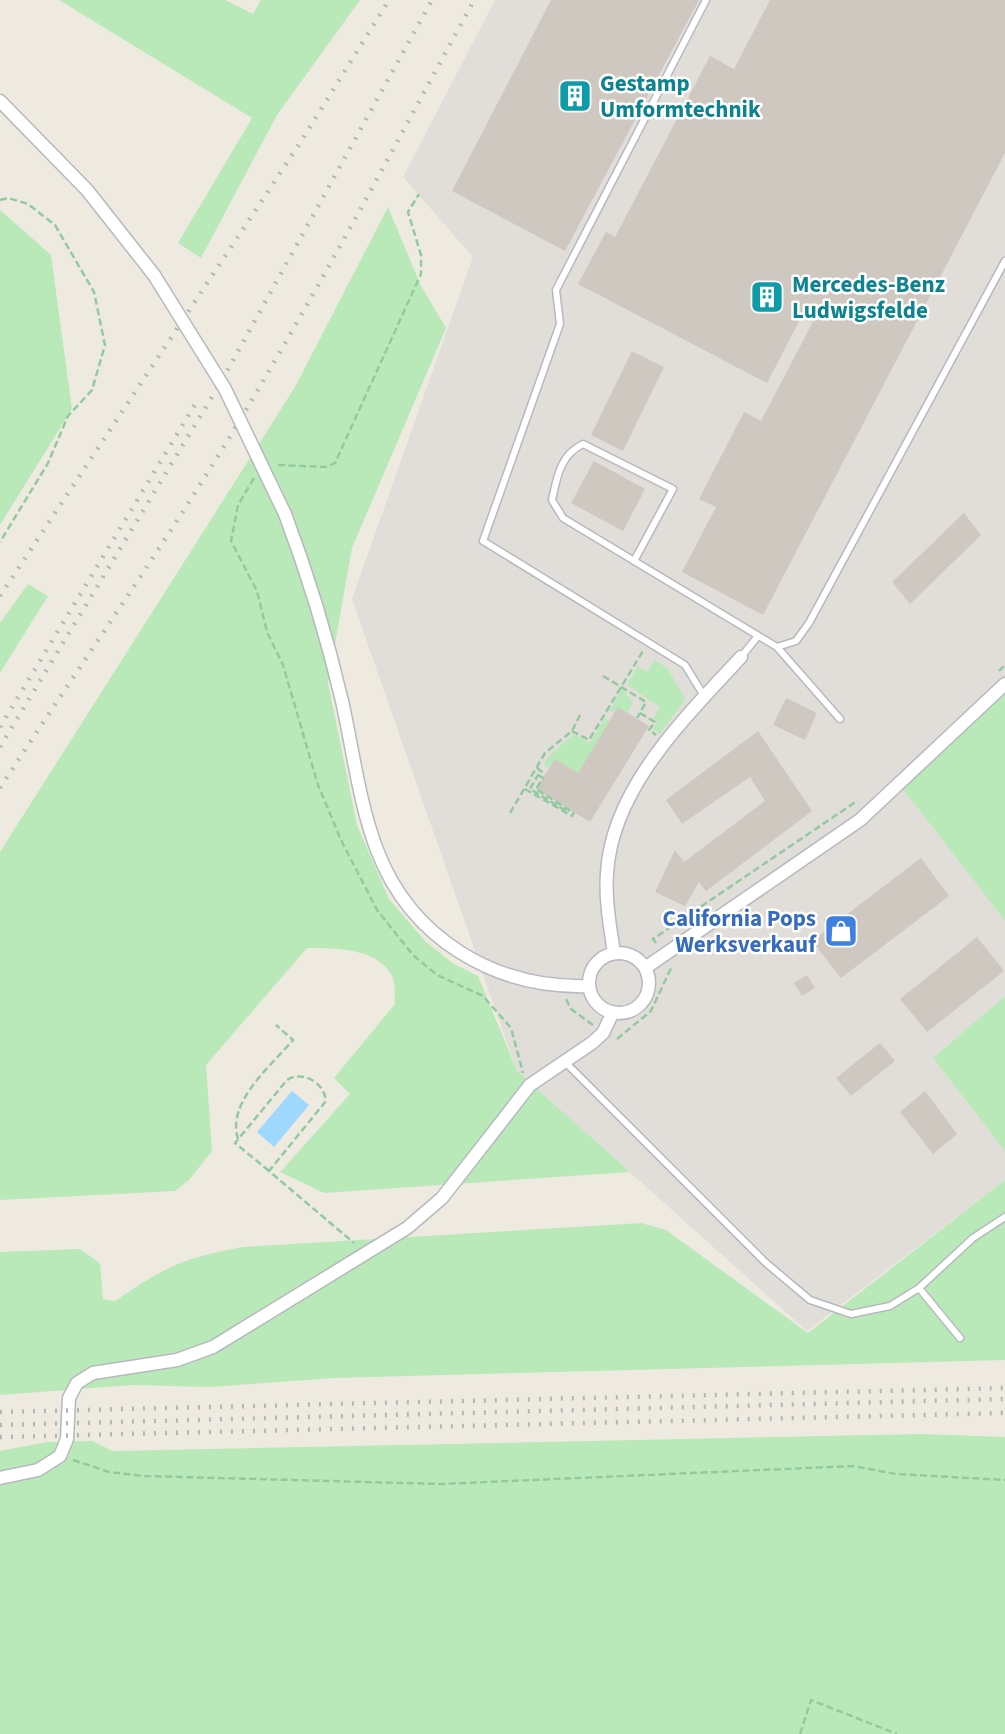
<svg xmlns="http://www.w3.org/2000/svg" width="1005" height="1734" font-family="'Source Sans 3',sans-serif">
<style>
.industrial{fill:#e1ddd8}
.green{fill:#bae9b9}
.water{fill:#9ed8ff}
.building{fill:#cec8c1}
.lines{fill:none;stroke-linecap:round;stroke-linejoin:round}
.lane-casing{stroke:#b6b9be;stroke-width:9}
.street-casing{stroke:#b6b9be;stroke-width:15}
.path{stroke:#92ca9f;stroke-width:2.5;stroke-dasharray:7 3.5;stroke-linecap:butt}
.lane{stroke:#fff;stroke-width:6}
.street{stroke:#fff;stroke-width:12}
.rail{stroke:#b4b5b6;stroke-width:4.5;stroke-dasharray:2 9;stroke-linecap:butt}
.street-bridge-casing{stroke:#b6b9be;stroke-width:15;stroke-linecap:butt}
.street-bridge{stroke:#fff;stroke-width:12}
.labels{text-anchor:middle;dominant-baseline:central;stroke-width:5;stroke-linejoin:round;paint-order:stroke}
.culture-label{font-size:23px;font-weight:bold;fill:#0d838f;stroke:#fff;text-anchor:start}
.shop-label{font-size:23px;font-weight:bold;fill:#366cbe;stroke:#fff;text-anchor:end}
</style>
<rect width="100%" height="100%" fill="#eeeae0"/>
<path class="industrial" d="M495,0H1005V684L899,784L1005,921V996L933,1058L1005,1151V1180L807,1331L517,1071L352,599L473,257L403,177Z"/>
<path class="green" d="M59,0H225L253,14L261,0H360L277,115L201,258L178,243L252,118Z
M388,207L421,286L446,328L352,548L328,683L357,825L389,899L426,942L454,964L478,976L517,1071L630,1172L324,1193L280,1172L350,1094L334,1078L395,1004C394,996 396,983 392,976C378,948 335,948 307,948L206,1065L212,1151L189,1180L175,1191L0,1200V852L295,387Z
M0,210L51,255L72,409L0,525Z
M28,584L48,596L0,673V623Z
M655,660L668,669L685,699L660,734L653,730L658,721L653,718L660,707L627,685L638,666L647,672Z
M1005,684V921L899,784Z
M622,689L633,702L627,713L618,707L614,713L610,710Z
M605,718L610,721L578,773L555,759L549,768L544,765L549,756L574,734L590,743Z
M1005,996V1151L933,1058Z
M1005,1180V1360L334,1378L210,1387L133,1385L0,1395V1252L80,1249L100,1263L103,1299L115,1301C165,1267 182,1258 243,1247L641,1223L666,1230L808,1333Z
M921,1434L1005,1437V1734H0V1451L47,1442L92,1441L113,1451Z"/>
<path class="water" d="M292,1091L309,1105L274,1147L257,1132Z"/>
<path class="building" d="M551,0H699L565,251L452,191Z
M770,0H1005V153L763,615L682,572L716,507L699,499L744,412L761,421L816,316L805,310L767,383L578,284L606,232L615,237L710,56L734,69Z
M632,351L664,367L623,451L591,435Z
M594,461L645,489L623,531L571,503Z
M964,513L981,535L910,604L892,582Z
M786,698L817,713L805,740L773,725Z
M618,707L649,726L590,822L536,789L555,759L578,773Z
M758,731L812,811L706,891L699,882L685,906L655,892L675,850L684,862L765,801L750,777L682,824L666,800Z
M921,858L949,896L841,978L812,941Z
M977,937L1004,971L927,1032L900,999Z
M807,975L815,988L802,996L794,983Z
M880,1043L895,1061L851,1096L836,1078Z
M925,1091L957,1134L933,1154L900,1112Z"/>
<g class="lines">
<defs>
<path id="lane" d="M634,561L673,489L583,444C560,455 557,477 552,500L563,518L777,647L796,641L809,623L1005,261
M777,647L840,719
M741,657L758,636
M704,696L685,665L483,541L560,324L556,290L706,0
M565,1062L766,1263L810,1300L851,1314L890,1306L919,1288L973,1238L1005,1217
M919,1288L960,1338"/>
<path id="street" d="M0,101L87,190L154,275
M285,514C308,575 327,637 342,701C353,750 359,803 377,850C411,939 495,989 589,986
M614,953C610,926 605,900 607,873C612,787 687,716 741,657
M589 983a30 30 0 1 1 60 0a30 30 0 1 1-60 0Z
M645,968L860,820L1005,684
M0,1478L38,1470L60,1456L67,1439L69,1398L77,1383L93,1373L177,1360L213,1347L407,1228L442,1198L530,1085L592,1043L603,1033L613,1012"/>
</defs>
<use href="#lane" class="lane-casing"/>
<use href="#street" class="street-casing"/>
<path class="path" d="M0,200L8,198L28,204L55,225L94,292L105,345L92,390L68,416L48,463L0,542
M278,465L327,467L335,463L421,274V255L408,212L419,194
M254,478L238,505L231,541L257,591L267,632L283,665L318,785L341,840L377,910L413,955L437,975L483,996L511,1028L523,1073
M999,671L1005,665
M603,676L646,702L637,718
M640,713L655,722L649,730L656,735
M572,731L589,740L643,651
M537,768L545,774
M538,775L543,778L536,789L569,810L568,812L530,789Z
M525,789L572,816L574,812
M510,813L545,753L572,731L580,715
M825,919L831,927
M656,943L653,939L857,801
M566,999L571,1009L593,1025
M617,1039L651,1011L672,966
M238,1139C226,1102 272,1065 293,1040L276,1025
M269,1171L235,1143L287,1080C302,1070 324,1082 326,1101L269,1171L354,1243
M73,1460L109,1472L144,1476L441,1484L853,1466L896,1474L1005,1480
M800,1734L811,1700L897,1734"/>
<use href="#lane" class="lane"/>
<use href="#street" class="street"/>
<path class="rail" d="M0,596L300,143L389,0
M0,727L199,398
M0,747L221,382L432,0
M0,788C72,677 148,569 218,456C309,308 391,153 474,0
M0,1412L1005,1388
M0,1425L1005,1399
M0,1437L1005,1413"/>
<defs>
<path id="street-bridge" d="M154,275L225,389L285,514"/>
</defs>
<use href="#street-bridge" class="street-bridge-casing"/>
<use href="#street-bridge" class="street-bridge"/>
</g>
<defs>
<symbol id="building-square" viewBox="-11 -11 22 22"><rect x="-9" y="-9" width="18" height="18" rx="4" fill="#0f9aa8" stroke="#fff"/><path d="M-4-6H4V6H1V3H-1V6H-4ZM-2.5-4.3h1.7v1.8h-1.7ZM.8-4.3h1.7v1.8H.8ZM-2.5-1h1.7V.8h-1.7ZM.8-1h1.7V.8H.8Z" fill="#fff"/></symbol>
<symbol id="shop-square" viewBox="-11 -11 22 22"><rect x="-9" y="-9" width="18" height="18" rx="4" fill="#3f7fe0" stroke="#fff"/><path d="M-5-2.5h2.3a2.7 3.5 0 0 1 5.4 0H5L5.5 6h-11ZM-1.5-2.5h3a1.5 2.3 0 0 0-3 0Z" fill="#fff"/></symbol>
</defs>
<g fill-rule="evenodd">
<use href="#building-square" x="556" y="77" width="38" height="38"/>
<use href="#building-square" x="748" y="278" width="38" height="38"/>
<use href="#shop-square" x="822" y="912" width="38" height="38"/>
</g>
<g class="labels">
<g class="culture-label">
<text x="600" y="83">Gestamp<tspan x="600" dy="26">Umformtechnik</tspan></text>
<text x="792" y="284">Mercedes-Benz<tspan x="792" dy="26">Ludwigsfelde</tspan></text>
</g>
<g class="shop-label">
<text x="816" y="918">California Pops<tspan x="816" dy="26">Werksverkauf</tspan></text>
</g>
</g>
</svg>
